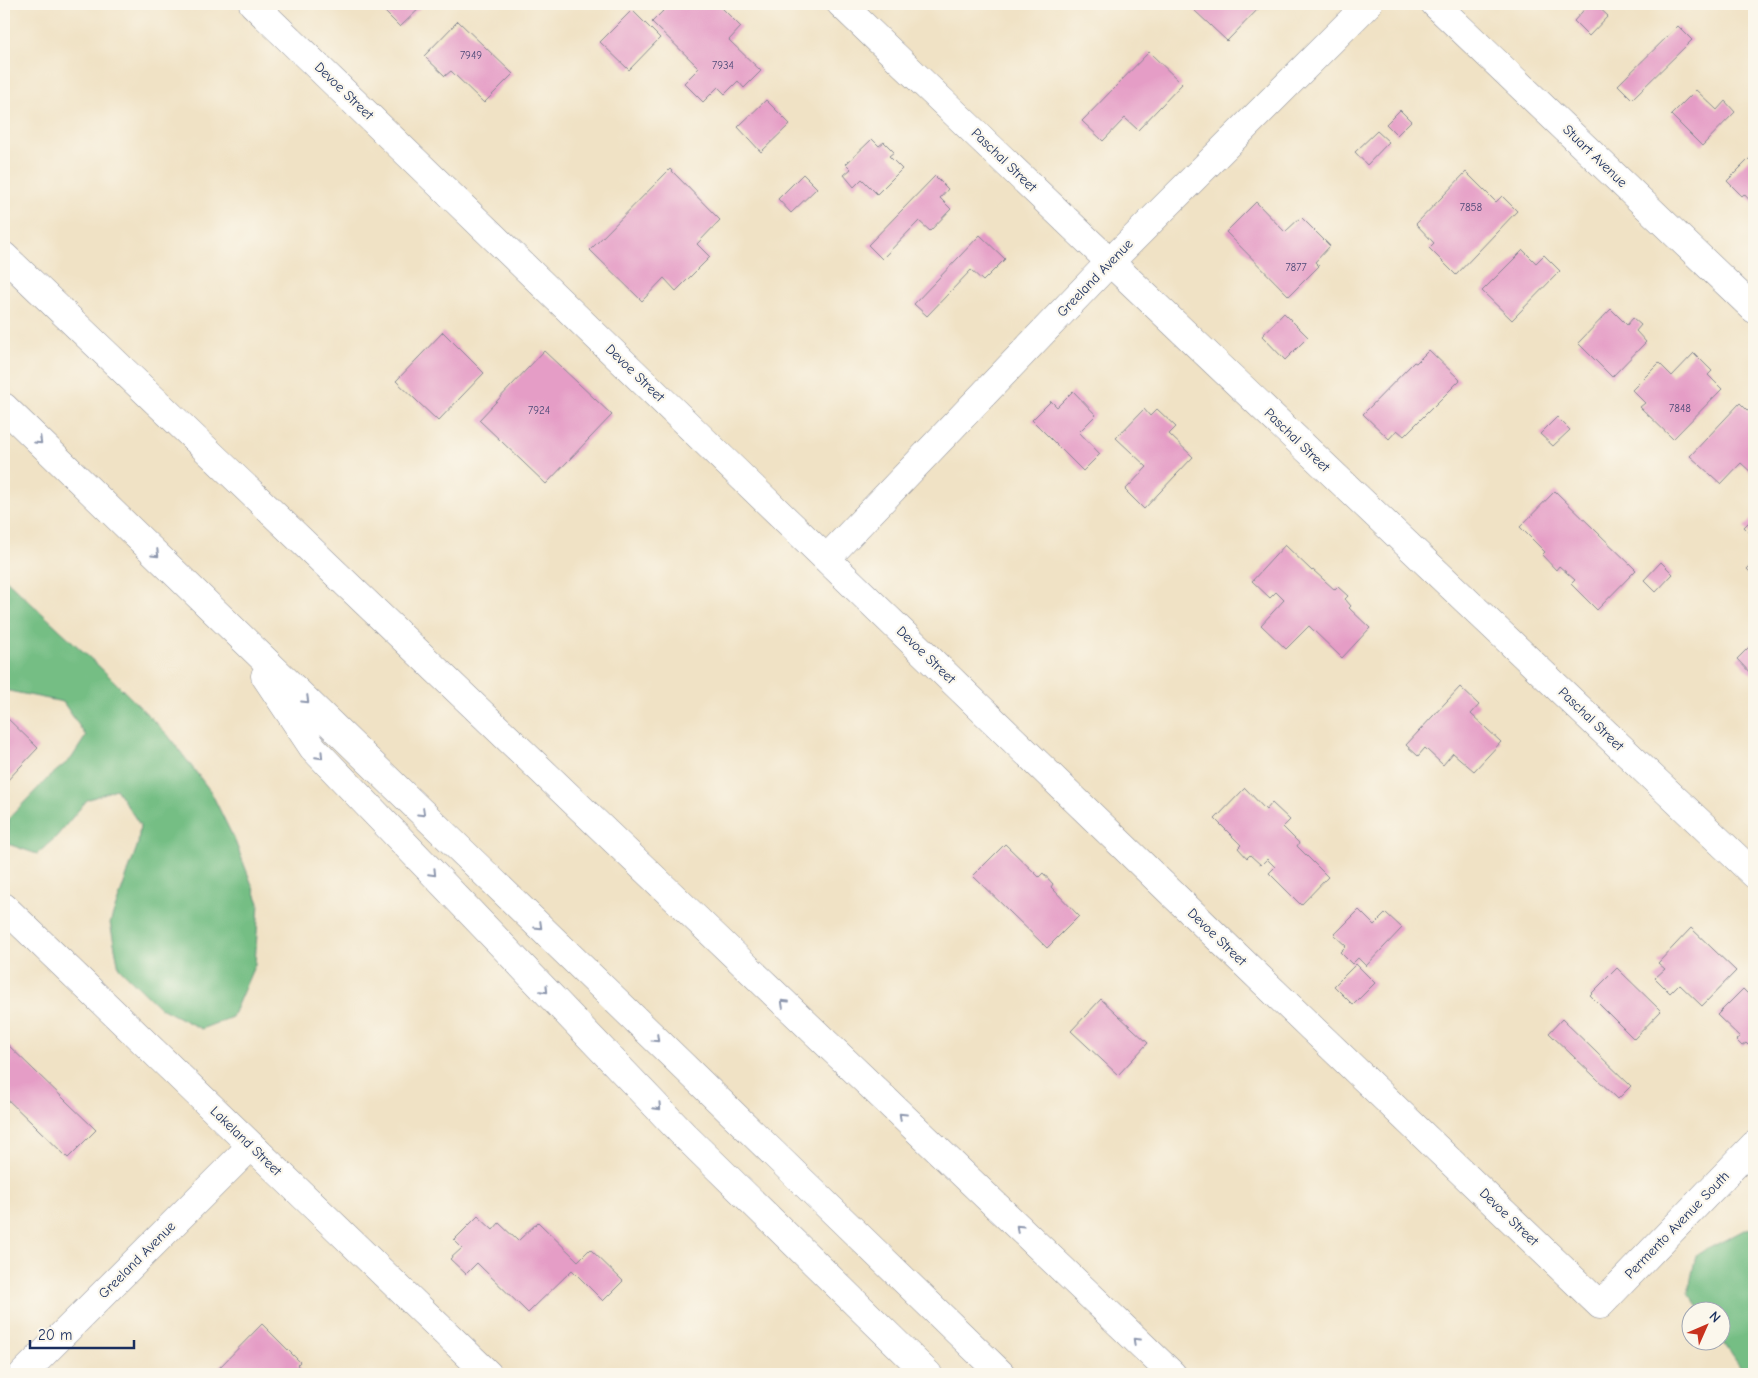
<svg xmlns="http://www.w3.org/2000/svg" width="1758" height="1378" font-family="'Comic Neue',sans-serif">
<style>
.forest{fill:#74be84;stroke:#487671}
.building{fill:#e59dc6}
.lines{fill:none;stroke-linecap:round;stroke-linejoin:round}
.minor-casing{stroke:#868892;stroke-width:29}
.motorway-casing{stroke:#868892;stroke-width:29}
.minor{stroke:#fff;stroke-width:28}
.motorway{stroke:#fff;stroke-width:28}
.oneway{stroke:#8d97ae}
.labels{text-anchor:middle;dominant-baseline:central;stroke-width:4.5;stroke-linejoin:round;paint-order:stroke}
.number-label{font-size:11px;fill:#4e4a78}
.street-label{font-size:14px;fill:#1b2f5e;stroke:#fbf7ec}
</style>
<rect width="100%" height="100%" fill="#fbf7ec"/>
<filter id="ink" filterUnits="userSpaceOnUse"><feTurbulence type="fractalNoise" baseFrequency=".02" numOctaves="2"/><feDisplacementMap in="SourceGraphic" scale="10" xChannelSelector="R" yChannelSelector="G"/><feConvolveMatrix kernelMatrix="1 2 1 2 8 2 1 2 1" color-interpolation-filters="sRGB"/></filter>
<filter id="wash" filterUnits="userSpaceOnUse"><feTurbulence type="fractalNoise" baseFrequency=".0096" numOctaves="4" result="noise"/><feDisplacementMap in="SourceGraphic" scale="20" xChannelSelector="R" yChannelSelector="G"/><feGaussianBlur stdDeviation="1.12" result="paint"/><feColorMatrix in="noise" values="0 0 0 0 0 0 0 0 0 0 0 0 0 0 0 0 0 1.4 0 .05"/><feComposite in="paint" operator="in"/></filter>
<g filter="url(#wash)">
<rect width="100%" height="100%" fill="#f0e2c5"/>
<path class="forest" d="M4,578L103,670L167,734L211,792L235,841L259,903L255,964L232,1017L201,1029L159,1007L119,968L110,923L138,844L140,825L116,789L87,800L56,837L37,854L8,844L9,818L49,777L71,759L86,736L63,702L4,690Z
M1748,1228L1754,1230V1374H1745L1721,1339L1720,1310H1701L1688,1293L1696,1255Z"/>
<g id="blocks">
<path class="building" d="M377,4H424L400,27Z
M670,4H694L697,6L700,4H718L741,27L729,40L761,71L744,88L738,81L725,94L718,87L703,102L684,83L699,68L652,22Z
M1200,4H1263L1227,41L1194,10Z
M1589,4H1595L1608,16L1589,36L1574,21Z
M632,10L660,38L629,70L600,42Z
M458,21L513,74L484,103L451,71L445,76L424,56Z
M1678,26L1692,40L1632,99L1618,85Z
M1149,52L1182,84L1138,130L1125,118L1103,141L1082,121Z
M1696,90L1717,110L1725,101L1735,112L1702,146L1671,115Z
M766,100L790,124L761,152L738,127Z
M1400,110L1411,121L1397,135L1386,124Z
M1377,131L1389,142L1367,165L1355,152Z
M872,139L879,146L884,142L894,152L889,156L902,169L877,194L862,179L854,187L844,175L851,169L846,164Z
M1752,156L1754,158V205L1744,194L1742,196L1727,181Z
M670,169L720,220L697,244L710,257L676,291L664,278L642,301L590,250Z
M1466,172L1496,202L1502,196L1517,211L1456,275L1429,248L1434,243L1416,224Z
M803,174L817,188L791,213L778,199Z
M935,176L948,189L940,198L951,209L930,231L919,221L882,259L868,245Z
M1256,202L1285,232L1301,217L1330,246L1315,262L1319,266L1289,296L1226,232Z
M980,235L1005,259L983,281L971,270L927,316L914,304Z
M1523,250L1536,263L1544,255L1560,271L1512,320L1482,291Z
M1611,309L1627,325L1633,318L1641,325L1636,331L1646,342L1612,377L1578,343Z
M1284,313L1308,337L1285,360L1262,336Z
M443,332L484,373L438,421L396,381Z
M1429,350L1460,380L1404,436L1397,430L1389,439L1363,414L1414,362L1416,363Z
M544,351L612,415L546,484L479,420Z
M1694,353L1712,371L1708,375L1722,389L1673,439L1640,407L1645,403L1632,390L1659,363L1672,376Z
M1073,391L1096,415L1079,432L1100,454L1083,471L1032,420L1051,401L1057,407Z
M1740,403L1754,417V475L1741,463L1721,484L1690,456Z
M1144,409L1150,416L1157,409L1176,427L1169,434L1193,457L1144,509L1125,490L1147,467L1116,438Z
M1557,417L1570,430L1553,446L1540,434Z
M1555,491L1636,570L1597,610L1571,584L1575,580L1559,566L1556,570L1542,555L1545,552L1520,527Z
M1754,517V537L1744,527Z
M1285,545L1312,571L1313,570L1335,590L1338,587L1348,596L1345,599L1351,606L1349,608L1370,628L1342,658L1309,626L1286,649L1261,625L1284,600L1276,592L1270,598L1252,581Z
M1661,562L1673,574L1656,592L1644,580Z
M1754,562V576L1747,569Z
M1754,642V677L1737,659Z
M1460,687L1479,705L1471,714L1501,742L1474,771L1453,753L1443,765L1425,748L1418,756L1406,745Z
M4,715L38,748L4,784Z
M1245,788L1266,810L1272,803L1290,820L1283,827L1299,843L1297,846L1328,877L1301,905L1269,873L1275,867L1267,859L1261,865L1250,855L1247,858L1238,848L1241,845L1215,819Z
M1005,844L1039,877L1043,873L1053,884L1051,887L1079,916L1047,948L973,876Z
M1359,910L1374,925L1386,913L1402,928L1366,966L1358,958L1352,964L1340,952L1346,946L1334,935Z
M1691,928L1736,971L1702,1006L1679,984L1670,993L1655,978L1665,969L1658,963Z
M1356,964L1375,983L1353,1005L1334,986Z
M1617,968L1661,1011L1634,1039L1590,995Z
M1743,989L1754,1000V1039L1748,1045L1746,1043L1742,1046L1736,1040L1740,1037L1717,1015Z
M1101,999L1148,1043L1118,1075L1071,1031Z
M1562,1019L1631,1086L1618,1099L1549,1033Z
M4,1041L96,1130L68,1158L4,1096Z
M478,1216L493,1230L499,1223L518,1241L538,1222L578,1261L590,1249L623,1281L603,1301L572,1270L528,1313L477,1263L466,1274L450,1259L462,1248L454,1240Z
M262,1324L300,1362L297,1365L303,1371L300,1374H213Z"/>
</g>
</g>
<g filter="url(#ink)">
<use href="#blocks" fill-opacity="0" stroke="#868892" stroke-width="1"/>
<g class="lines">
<defs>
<path id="minor" d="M253,4L1216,936L1600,1305L1754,1145
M841,4L1110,262L1754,874
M1435,4L1754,309
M827,558L1110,262L1368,4
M4,907L488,1374
M23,1374L251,1146"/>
<path id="motorway" d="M4,256L1172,1374
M4,407L1001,1374
M265,676L313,748L682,1133L928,1374"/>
</defs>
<use href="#minor" class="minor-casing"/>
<use href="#motorway" class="motorway-casing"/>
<use href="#minor" class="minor"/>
<use href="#motorway" class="motorway"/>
</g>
<defs><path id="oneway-chevron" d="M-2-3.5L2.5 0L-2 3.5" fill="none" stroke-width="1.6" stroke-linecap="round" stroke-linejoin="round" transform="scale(1.25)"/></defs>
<g class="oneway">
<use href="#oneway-chevron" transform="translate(39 441) rotate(44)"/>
<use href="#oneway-chevron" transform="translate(156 554) rotate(44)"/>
<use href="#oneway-chevron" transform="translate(306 700) rotate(44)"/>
<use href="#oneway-chevron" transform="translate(320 756) rotate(46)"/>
<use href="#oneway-chevron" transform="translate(422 813) rotate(44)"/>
<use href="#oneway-chevron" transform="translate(433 873) rotate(46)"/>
<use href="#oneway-chevron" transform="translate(539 926) rotate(44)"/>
<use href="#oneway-chevron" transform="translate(545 990) rotate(46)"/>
<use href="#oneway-chevron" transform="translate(784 1003) rotate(-136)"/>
<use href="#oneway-chevron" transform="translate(656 1039) rotate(44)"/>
<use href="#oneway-chevron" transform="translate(658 1107) rotate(46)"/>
<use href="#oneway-chevron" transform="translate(902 1116) rotate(-136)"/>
<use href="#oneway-chevron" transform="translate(1019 1228) rotate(-136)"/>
<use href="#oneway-chevron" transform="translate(1136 1341) rotate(-136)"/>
</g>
</g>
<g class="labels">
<g class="number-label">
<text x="471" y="55">7949</text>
<text x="723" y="65">7934</text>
<text x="1471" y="207">7858</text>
<text x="1296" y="267">7877</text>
<text x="1680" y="408">7848</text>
<text x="539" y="410">7924</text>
</g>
<g class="street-label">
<text transform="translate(344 91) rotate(44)">Devoe Street</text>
<text transform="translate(1595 156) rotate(44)">Stuart Avenue</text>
<text transform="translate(1004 160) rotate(44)">Paschal Street</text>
<text transform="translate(1095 278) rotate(-46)">Greeland Avenue</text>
<text transform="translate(635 373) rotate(44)">Devoe Street</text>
<text transform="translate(1297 440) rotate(44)">Paschal Street</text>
<text transform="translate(926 655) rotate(44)">Devoe Street</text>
<text transform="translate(1591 719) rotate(44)">Paschal Street</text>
<text transform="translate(1217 937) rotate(44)">Devoe Street</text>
<text transform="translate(246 1141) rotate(44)">Lakeland Street</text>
<text transform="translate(1509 1217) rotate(44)">Devoe Street</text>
<text transform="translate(1677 1225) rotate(-46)">Permento Avenue South</text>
<text transform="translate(137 1260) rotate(-45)">Greeland Avenue</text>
</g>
</g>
<rect width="1758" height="1378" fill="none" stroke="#fbf7ec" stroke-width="20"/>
<g transform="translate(1706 1326) rotate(45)"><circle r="24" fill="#fbf7ec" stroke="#a1a7b3"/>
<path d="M0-4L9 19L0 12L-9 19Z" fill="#c8321e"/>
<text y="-8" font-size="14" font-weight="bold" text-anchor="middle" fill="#1b2f5e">N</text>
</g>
<path d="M30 1340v8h104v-8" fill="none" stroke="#1b2f5e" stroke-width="2.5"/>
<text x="38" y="1340" font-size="15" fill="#1b2f5e" stroke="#fbf7ec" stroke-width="4" paint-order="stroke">20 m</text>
</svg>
